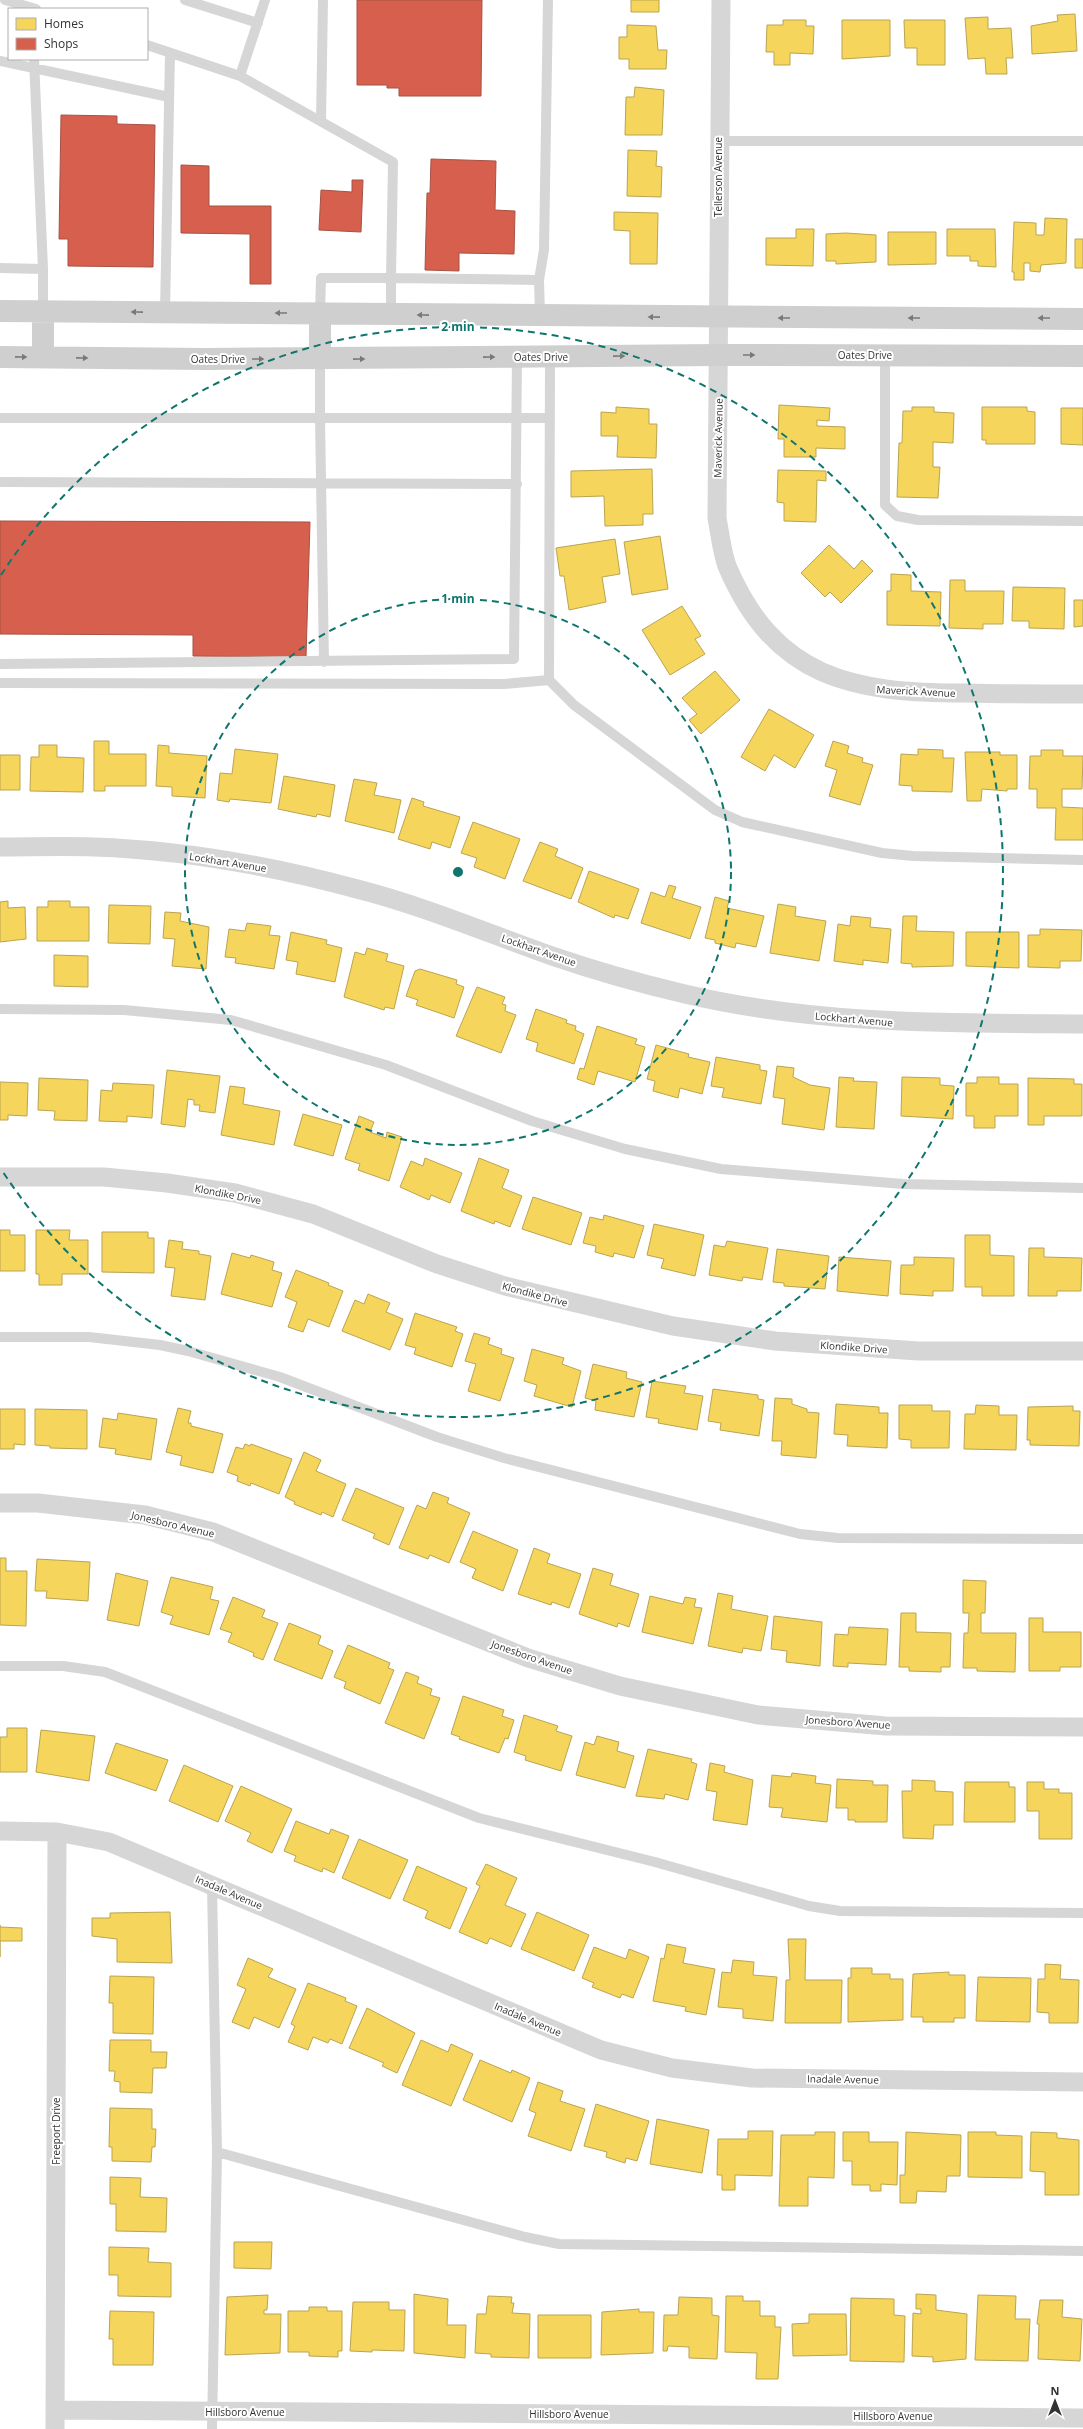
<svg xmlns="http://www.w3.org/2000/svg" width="1083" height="2429" font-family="'Open Sans',sans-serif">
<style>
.homes{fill:#f6d55c;stroke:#bba44f}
.shops{fill:#d6604d;stroke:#a55245}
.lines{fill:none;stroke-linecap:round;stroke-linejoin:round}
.lane{stroke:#d6d6d6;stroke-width:10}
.street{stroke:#d6d6d6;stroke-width:19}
.secondary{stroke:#cfcfcf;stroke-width:22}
.oneway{fill:#797979}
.ring{fill:none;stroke:#0f766e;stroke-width:2;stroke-dasharray:7 5}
.labels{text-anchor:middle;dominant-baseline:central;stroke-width:4;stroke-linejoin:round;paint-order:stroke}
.street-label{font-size:10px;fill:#323232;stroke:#fff}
.centre{fill:#0f766e;stroke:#fff;stroke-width:2}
.ring-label{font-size:12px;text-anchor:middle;font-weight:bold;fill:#0f766e;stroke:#fff;stroke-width:4;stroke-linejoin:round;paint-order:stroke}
</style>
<rect width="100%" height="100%" fill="#fff"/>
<path class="homes" d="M631,0H659V12H631Z
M1075,14L1077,51L1032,54L1031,26L1058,21L1057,15Z
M988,17V29L1011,28L1013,58H1006L1007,74H986L985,58L968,59L965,18Z
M783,20H806V26H814L813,54L790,53V65H774V52H766L767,25H783Z
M842,20H890V56L842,59Z
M904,20H945V65H917V48H905Z
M627,25L656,26L658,50H667L666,69H629V59H619V37H627Z
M635,87L664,90L662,135H625L626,97H634Z
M628,150L657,151L656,166L662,167L661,197L627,196Z
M614,212L658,213L657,264H630V231L614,230Z
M1045,218L1067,219L1066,263L1041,265L1040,272L1030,271V263H1024V280H1014V272H1012L1014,222L1036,223V235H1044Z
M796,229H814L813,266L766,265V238H796Z
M947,229H995L996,267L978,266V261H970V256H947Z
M888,232H936V264L888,265Z
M846,233L876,235V262L836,264V261H826V234Z
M1075,239H1083V268H1075Z
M779,405L830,408L829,421L817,420V426L845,427V449L816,448V457H784V439H778Z
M616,407L649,409V424H657L656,458L617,457L618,436H601V412L616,413Z
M912,407H934V412L954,413L953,443L933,442V467H940L938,498L897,497L899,443H902L903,411H912Z
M982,407H1027V411L1035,412V444H986V440H982Z
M1061,408H1083V445L1061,444Z
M652,469L653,514H643V525L605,526L604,496L571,497V471Z
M778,470L826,471V481L817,480L816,522L784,521V503L777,502Z
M660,536L668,589L632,595L624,542Z
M615,539L620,574L602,577L606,602L569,610L564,576H560L556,548Z
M829,545L854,569L862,560L873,571L841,603L830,592L825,597L801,573Z
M891,574L911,575V591L941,592L940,626L887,625V591H891Z
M950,580H965V591H1004L1003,624H983V629L949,628Z
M1013,587L1065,588L1064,629L1029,628V621H1012Z
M1074,600H1083V626L1074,627Z
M682,606L701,636L695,639L705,654L670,675L642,630Z
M715,671L740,700L701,734L689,720L697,714L682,698Z
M769,709L814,735L795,768L774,755L765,771L741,757Z
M94,741H109V754H146V786H105V791H94Z
M833,741L849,746L847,753L863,758L862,762L873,765L860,805L829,796L837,770L825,766Z
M39,745H57V757L84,758L83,792L30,791L31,757H39Z
M158,745L169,746V753L207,756L205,798L172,796V787L156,786Z
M235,749L278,754L271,803L230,799L229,802L217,800L220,773L232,774Z
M918,749L943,750V758H954L952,792L912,791V786L899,785L901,754L918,755Z
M1041,750H1063V756H1083L1082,789H1062V807L1083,808V840H1055L1056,808H1037V789H1029L1030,756H1041Z
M965,752H1000V755H1017V789H1007V791L982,789L981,801H967Z
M0,755H20V790H0Z
M284,776L335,785L330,817L317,814L316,817L278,809Z
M354,779L377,783L374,795L401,800L394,833L345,821Z
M412,798L424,802L423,806L460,817L450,848L432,842L430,849L398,839Z
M473,822L520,839L505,879L474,867L477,858L461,853Z
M540,842L558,849L555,856L583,868L571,899L523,881Z
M589,871L639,889L628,919L615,915L614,918L578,902Z
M669,885L676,887L672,898L701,907L690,939L641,923L651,892L665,897Z
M715,897L729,901L727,908L764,916L756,947L736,943L735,948L715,943V940L705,938Z
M8,901V908L25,907L26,939L0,942V902Z
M48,901H70V907H89V941H37V907H48Z
M778,904L796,907L795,916L826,921L819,961L770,953Z
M109,905L151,906L150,944L108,943Z
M165,912L181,913L180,921L209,927L206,969L172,966L175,939L163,938Z
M851,916L871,918L870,927L891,929L888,963L863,960V965L834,961L838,924L850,926Z
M903,916H917L916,931L954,932L953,966L912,967V964L901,963Z
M247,923L271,926L269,935L280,936L274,969L235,963L236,958L225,957L229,929L245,931Z
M1040,929L1082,930L1081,961H1060V968L1028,967V935H1040Z
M291,932L327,940L326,944L342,948L335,982L296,974L298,962L286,960Z
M966,932H1019V968L966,966Z
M367,948L388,954L386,961L404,966L394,1009L385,1007L384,1010L344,997L355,952L365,955Z
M54,955L88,956V987L54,986Z
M420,969L457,980L456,984L464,987L454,1018L416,1005L418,1000L406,996L415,971Z
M477,987L505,997L502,1004L506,1005L505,1011L516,1015L501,1053L456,1036Z
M536,1009L567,1020L566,1023L576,1026L575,1030L584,1034L574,1064L536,1051L538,1043L526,1039Z
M597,1026L637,1039L635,1044L645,1047L635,1082L598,1071L594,1085L577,1079L580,1068L584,1069Z
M656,1045L689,1054L688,1057L710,1062L702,1094L680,1088L678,1098L653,1091L655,1081L647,1079Z
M716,1057L760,1065V1070L767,1071L761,1104L722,1097L724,1088L711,1086Z
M777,1066L794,1068L793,1077L810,1085L830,1088L824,1130L782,1124L785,1099L773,1097Z
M167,1070L220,1076L215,1113L199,1111L200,1105H194V1100L188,1099L185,1127L161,1124Z
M839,1077L854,1078L853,1081L877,1082L874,1129L836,1127Z
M902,1077L940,1078V1085L954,1086L953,1119L901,1116Z
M977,1077H999V1084H1018V1116H995V1128H974V1116H966V1083H977Z
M39,1078L88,1080L87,1121L54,1120L55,1111L38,1110Z
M1028,1078L1074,1079V1084H1082V1116H1044V1125H1028Z
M0,1082L28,1083L27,1116L8,1115V1120H0Z
M113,1083L154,1085L152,1118L127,1116V1122L99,1121L101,1090L112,1091Z
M230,1086L245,1088L243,1104L280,1111L274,1145L221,1135Z
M303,1114L342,1125L333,1156L294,1145Z
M359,1116L374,1122L370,1132L386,1138L387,1132L402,1137L389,1181L358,1170L360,1164L345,1159Z
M425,1158L462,1173L450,1203L431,1195L429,1200L400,1187L411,1161L423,1166Z
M479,1158L509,1170L502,1188L522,1196L510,1227L495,1221L494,1224L461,1211Z
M533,1197L582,1213L571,1245L522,1229Z
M604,1215L644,1226L634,1258L614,1253L613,1257L595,1252L596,1246L583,1243L590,1217L603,1220Z
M654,1224L704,1235L695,1276L661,1268L664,1259L647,1255Z
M0,1230H10V1235H25V1271H0Z
M36,1230H70L69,1240H88V1274H62V1285H39V1274H36Z
M102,1232H148V1238H154V1273L102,1272Z
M965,1235H990V1255L1014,1256V1296H982V1287H965Z
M169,1240L183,1242L182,1249L199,1251V1254L211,1256L205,1300L171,1296L175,1268L165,1267Z
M727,1241L768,1248L762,1280L743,1277L742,1281L709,1275L714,1245L725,1247Z
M1029,1248H1044V1257L1082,1258L1081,1291H1057V1296H1028Z
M777,1249L829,1256L825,1289L784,1286V1283L773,1282Z
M232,1253L250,1258L251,1255L274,1262L272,1270L282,1273L272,1307L221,1294Z
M839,1257L891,1261L888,1296L837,1291Z
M914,1257L954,1258L953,1291H933V1296L900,1294L901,1265H914Z
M296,1270L329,1283L328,1285L343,1291L329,1327L308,1319L303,1332L288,1327L297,1302L285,1297Z
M368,1294L390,1303L386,1312L403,1319L390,1350L342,1331L355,1300L364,1304Z
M415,1313L457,1327L455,1331L463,1334L452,1367L414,1354L416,1348L405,1345Z
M474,1333L490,1338L488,1344L502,1349L501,1354L514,1358L500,1401L468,1391L476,1364L465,1361Z
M532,1349L564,1358L562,1364L581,1371L572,1407L534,1396L537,1385L524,1381Z
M593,1364L627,1372L626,1378L642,1382L634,1417L595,1410L596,1401L585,1398Z
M652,1381L686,1386L684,1393L703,1396L697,1430L658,1423L659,1419L646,1417Z
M713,1389L758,1395V1399L764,1400L759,1436L720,1430L721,1423L708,1421Z
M775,1398L792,1399V1404L807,1409V1412L819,1413L816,1458L781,1455L782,1441H772Z
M836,1404L879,1407V1413H888L887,1448L847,1446L848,1435L834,1434Z
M899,1405H932V1411H950L949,1448H911V1440L899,1439Z
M976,1405L999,1406V1415H1017L1016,1450L964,1449L965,1414H975Z
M1073,1406V1411H1080L1079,1446L1030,1445V1440H1027L1028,1407Z
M178,1408L191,1411L188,1423H191V1426L223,1434L213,1473L180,1465L182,1456L166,1452Z
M0,1409H25V1445L14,1444V1449H0Z
M35,1409L87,1410V1449L50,1448V1446L35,1445Z
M118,1413L157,1419L151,1460L115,1454L116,1449L99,1447L103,1418L117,1420Z
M245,1444L250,1446L251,1444L292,1459L279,1494L251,1483L250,1486L237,1481L238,1476L227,1472L236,1447L243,1449Z
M304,1452L321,1460L316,1471L346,1484L333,1517L322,1512L321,1515L294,1504L295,1502L285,1497Z
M356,1488L404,1508L389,1545L373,1538L375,1534L342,1520Z
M433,1492L449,1498L447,1503L470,1513L449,1563L430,1555L428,1559L399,1548L417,1505L426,1509Z
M473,1531L518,1550L503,1591L472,1578L476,1569L460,1562Z
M534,1548L550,1554L547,1563L581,1574L569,1608L552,1602L551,1605L518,1594Z
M0,1558H6V1571H27L26,1626L0,1625Z
M37,1559L90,1562L88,1601L46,1598L47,1591H35Z
M593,1568L613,1574L610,1585L639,1594L629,1627L618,1623L617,1627L579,1614Z
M116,1573L148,1581L139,1626L107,1620Z
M171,1577L213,1587L210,1599L219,1601L209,1635L170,1624L173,1616L161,1612Z
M963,1580L986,1581L985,1613H981V1633H1016L1015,1672L977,1671V1668H963L964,1633H968L969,1613H963Z
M718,1593L733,1596L731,1609L768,1616L761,1651L743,1648L742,1653L708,1646Z
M650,1596L683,1604L685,1597L696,1599L694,1607L702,1608L693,1644L642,1632Z
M233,1597L265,1610L262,1617L278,1623L263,1660L253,1656L254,1653L228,1642L232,1633L220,1629Z
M901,1613H916V1632L951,1633L950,1667H941V1672L909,1671V1667H899Z
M774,1616L822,1622L820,1666L786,1662L787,1651L771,1649Z
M1029,1618H1043V1632H1081V1667H1060V1671H1029Z
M289,1623L321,1636L318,1644L333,1651L322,1679L274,1660Z
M849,1627L888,1629L886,1665L848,1663V1667L833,1666L835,1634L848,1635Z
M348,1645L390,1663L388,1668L394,1670L380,1704L344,1688L346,1682L334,1677Z
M406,1672L419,1677L417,1683L432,1689L430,1695L440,1698L424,1739L385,1723Z
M463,1696L504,1710L502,1716L514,1720L508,1739L505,1738L499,1753L459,1739L460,1737L451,1734Z
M524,1715L558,1726L556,1731L572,1736L561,1771L525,1760L526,1756L514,1752Z
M7,1728H27V1772H0V1737H7Z
M41,1730L95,1736L89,1781L36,1772Z
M597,1736L619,1742L617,1751L634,1756L625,1788L576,1775L585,1742L594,1745Z
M116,1743L168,1760L156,1791L105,1773Z
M648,1749L692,1759L691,1762L697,1764L688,1800L665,1794L664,1799L636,1796Z
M710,1763L725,1766L724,1772L753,1780L747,1825L713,1820L717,1792L706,1790Z
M184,1765L233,1786L218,1822L169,1801Z
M792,1773L816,1776L815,1783L831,1785L827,1822L781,1817L783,1808L769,1807L772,1775L791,1777Z
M837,1779L873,1781V1785H888L887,1822H855V1820H848V1808H836Z
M912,1780L935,1781V1791L953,1792V1825H934L933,1839L903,1838L902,1791H912Z
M965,1782H1009V1787H1015V1822H964Z
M1027,1782H1044V1789H1059V1793H1072V1839H1039V1811H1027Z
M241,1786L292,1809L272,1853L247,1841L251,1833L225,1821Z
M296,1821L329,1834L331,1829L349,1836L334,1873L323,1868L322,1872L294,1861L296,1856L284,1851Z
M359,1839L408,1860L390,1899L342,1878Z
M486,1864L517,1878L505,1905L526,1914L511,1947L490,1938L487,1944L459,1932L480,1886L476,1884Z
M417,1866L467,1888L450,1929L425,1918L428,1911L403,1900Z
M170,1912L172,1963L117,1962V1939L92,1936V1918H110V1913Z
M537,1912L589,1935L574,1971L521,1949Z
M0,1925V1927L22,1928V1941H0V1957Z
M788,1939H806L805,1980H842L841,2023H785L786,1980H790Z
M667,1944L686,1948L683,1963L715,1969L706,2015L685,2011L686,2007L653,2001L661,1958L664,1959Z
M594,1947L626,1959L629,1949L649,1957L633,1998L622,1994L620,1998L592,1987L594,1983L582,1978Z
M248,1958L273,1969L268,1977L296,1989L279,2028L254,2017L249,2029L232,2022L246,1989L237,1985Z
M733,1960L754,1962L753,1975L777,1977L773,2021L743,2018V2009L718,2007L722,1972L731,1973Z
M1045,1964L1061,1965L1060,1979L1079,1980L1078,2023H1049V2013L1037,2012L1038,1979H1045Z
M851,1968H872V1974H890V1979H903V2020L848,2022V1978H851Z
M949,1972V1975H965V2018H954V2022H923V2017H911L913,1974Z
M110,1976L154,1977L153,2034L113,2033V2003H109Z
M978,1977L1031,1978L1030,2022L976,2021Z
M308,1983L346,1998L345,2001L357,2006L342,2044L330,2039L328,2043L313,2037L308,2050L288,2042L295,2026L291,2024Z
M367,2008L415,2033L397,2073L382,2066L384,2063L349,2048Z
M110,2040H151V2052H167L166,2068H153L152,2093L120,2092V2082L114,2081L115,2071H109Z
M421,2040L448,2052L451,2044L473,2054L451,2106L402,2085Z
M480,2060L511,2073L512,2070L530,2078L512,2122L463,2100Z
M538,2082L563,2091L560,2101L585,2109L571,2151L528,2136L536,2113L529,2110Z
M596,2104L649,2121L637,2161L626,2158L625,2163L606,2157L607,2152L584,2146Z
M110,2108L152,2109V2129H156L155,2147H152L151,2162L112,2161V2147H109Z
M657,2119L709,2130L702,2173L650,2164Z
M748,2131H773L772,2176L735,2175V2190H722V2175H717L718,2139H748Z
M815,2132H835L834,2178L808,2177V2206H779L781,2135H815Z
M843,2132H869V2142H898L897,2185L881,2184V2191H870V2185H852V2161H843Z
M906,2132L961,2135L960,2176H947L946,2192L917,2191L916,2203H900V2175H905Z
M968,2132H996V2135L1022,2136V2178L968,2177Z
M1031,2132L1057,2133V2138L1079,2140V2195H1045V2172L1030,2171Z
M110,2177L141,2178L140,2197L167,2198L166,2232L116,2231V2204H110Z
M234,2242H272L271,2269L234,2268Z
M109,2247L149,2248L148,2262L171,2263V2297L118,2296V2275H109Z
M414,2294L448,2299L447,2325H466L465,2358L414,2353Z
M916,2294L936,2295V2310L967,2314L966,2359L933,2362V2357L912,2356L913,2313L921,2314V2309H916Z
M268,2295L267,2310H264V2314H281L280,2353L225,2355L227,2297Z
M978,2295L1016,2296L1015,2319H1030L1028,2361L975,2360Z
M488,2296L512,2297L511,2303H514L512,2313L530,2314L529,2358L491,2357V2354L475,2353L477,2314H486Z
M726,2296H743V2301H760V2316H775V2327H781L778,2379H756L757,2353L725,2352Z
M679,2297L712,2298V2315L719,2316L717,2359L689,2358V2347L668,2346L667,2351H663L664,2315H678Z
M851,2298L894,2299V2315L905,2316L904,2362L850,2361Z
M1040,2300H1063L1062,2317L1082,2319L1080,2361L1038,2359L1039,2324H1037Z
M353,2302H389V2310H405L404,2351L372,2350V2352L350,2351Z
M309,2307H327V2311H342V2351H338V2357L309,2356V2352H288V2311H309Z
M639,2309V2312H654L653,2353L601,2355L602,2312Z
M110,2311L154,2312L153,2365H113V2339H109Z
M809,2314H846L847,2355L793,2356L792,2324L809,2323Z
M538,2315H591V2358H538Z"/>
<path class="shops" d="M357,0H482L481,96H399V88H387V85H357Z
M61,115L117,116V124L155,125L153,267L68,266V239H59Z
M431,159L496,161L495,210L515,211L514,254L459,253V271L425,270L427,193H430Z
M181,165L209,166V206H271V284H250V234L181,233Z
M352,180H363L361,232L319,230L321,190L352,192Z
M0,521L310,522L306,657L193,656V635L0,634Z"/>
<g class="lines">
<path class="lane" d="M5,0L36,9
M185,0L258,23
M265,0L240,76L393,162L391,278H321L320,313
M147,45L240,76
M34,59L43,269V311
M0,61L169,97
M321,121L323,0
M718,141H1083
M0,268L43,269
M539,280L544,250L548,0
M165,313L170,53
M391,314V278L539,280L540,316
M885,355V505L897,516L918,520L1083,521
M550,357L549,680L574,705L715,810L742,822L882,853L913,856L1083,860
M0,418H320V359
M0,482L517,484
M324,662L320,418H550
M0,664L514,659L517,357
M0,683L504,684L549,680
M0,1009L124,1010L231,1020L386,1065L532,1121L625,1149L721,1169L903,1184L1083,1188
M0,1337H89L160,1345L188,1351L280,1377L437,1437L504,1458L800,1534L838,1538L1083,1539
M0,1666H63L105,1672L479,1818L655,1862L809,1906L840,1911L1083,1913
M212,1885L217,2152L525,2237L559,2244L1083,2251
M212,2429L217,2152"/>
<path class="street" d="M721,0L717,518C720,534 722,552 727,566C775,679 853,693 965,693C1004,694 1044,694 1083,694
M0,847C31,847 63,846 94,847C183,850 272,866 357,889C424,906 487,933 552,956C593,970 642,984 685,994C816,1025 950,1023 1083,1024
M0,1177H104L167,1183L235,1193L313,1214L437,1264L505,1286L673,1326L775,1341L918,1351H1083
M0,1503H38L145,1515L213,1532L528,1658L620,1686L758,1715L886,1726L1083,1727
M0,1831L57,1832L109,1842L601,2050L672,2068L752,2078L1083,2082
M55,2410L1083,2418
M55,2429L57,1832"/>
<path class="secondary" d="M0,311L1083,319
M43,311V357
M320,313V359
M0,357L205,359L719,355L1083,356"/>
</g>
<defs><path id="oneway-solid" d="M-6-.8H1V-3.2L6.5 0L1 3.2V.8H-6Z"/></defs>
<g class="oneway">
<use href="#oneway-solid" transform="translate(137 312) rotate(-179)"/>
<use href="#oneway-solid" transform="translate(281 313) rotate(-180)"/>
<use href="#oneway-solid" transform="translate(423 315) rotate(-179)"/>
<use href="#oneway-solid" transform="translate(654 317) rotate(-179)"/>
<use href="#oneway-solid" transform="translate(784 318) rotate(-180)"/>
<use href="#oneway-solid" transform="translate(914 318) rotate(-180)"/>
<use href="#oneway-solid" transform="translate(1044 318) rotate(-180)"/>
<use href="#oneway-solid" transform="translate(749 355)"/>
<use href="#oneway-solid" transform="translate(619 356) rotate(-1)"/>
<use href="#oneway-solid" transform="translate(21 357) rotate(1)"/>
<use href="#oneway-solid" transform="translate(489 357) rotate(-1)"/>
<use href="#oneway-solid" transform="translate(82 358) rotate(1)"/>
<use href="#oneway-solid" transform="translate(258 359)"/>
<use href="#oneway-solid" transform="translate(359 359) rotate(-1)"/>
</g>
<g class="ring">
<circle cx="458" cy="872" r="273"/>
<path d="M1 575A545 545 0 1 1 1 1169"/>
</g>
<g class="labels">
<g class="street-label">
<text transform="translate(718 177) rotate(-90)">Tellerson Avenue</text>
<text x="865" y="355">Oates Drive</text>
<text x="541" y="357">Oates Drive</text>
<text x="218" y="359">Oates Drive</text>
<text transform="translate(718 438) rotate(-89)">Maverick Avenue</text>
<text transform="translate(916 691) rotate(3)">Maverick Avenue</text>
<text transform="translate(228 862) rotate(9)">Lockhart Avenue</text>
<text transform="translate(539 950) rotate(19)">Lockhart Avenue</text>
<text transform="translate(854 1019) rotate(5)">Lockhart Avenue</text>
<text transform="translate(228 1194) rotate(11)">Klondike Drive</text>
<text transform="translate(535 1294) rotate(15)">Klondike Drive</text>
<text transform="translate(854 1347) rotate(4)">Klondike Drive</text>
<text transform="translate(173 1524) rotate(13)">Jonesboro Avenue</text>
<text transform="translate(532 1657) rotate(19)">Jonesboro Avenue</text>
<text transform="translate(848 1722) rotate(4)">Jonesboro Avenue</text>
<text transform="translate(229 1892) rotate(23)">Inadale Avenue</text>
<text transform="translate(528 2019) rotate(23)">Inadale Avenue</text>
<text transform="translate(843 2079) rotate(1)">Inadale Avenue</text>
<text transform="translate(56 2131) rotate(-90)">Freeport Drive</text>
<text x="245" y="2412">Hillsboro Avenue</text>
<text x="569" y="2414">Hillsboro Avenue</text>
<text x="893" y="2416">Hillsboro Avenue</text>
</g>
</g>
<circle cx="458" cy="872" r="6" class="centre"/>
<g class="ring-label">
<text x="458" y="331">2 min</text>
<text x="458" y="603">1 min</text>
</g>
<rect x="8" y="8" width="140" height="52" fill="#ffffff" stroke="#adadad"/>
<rect x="16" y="18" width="20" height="12" fill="#f6d55c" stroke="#adadad"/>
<text x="44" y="28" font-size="12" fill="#323232">Homes</text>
<rect x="16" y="38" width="20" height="12" fill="#d6604d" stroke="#adadad"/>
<text x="44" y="48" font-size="12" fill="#323232">Shops</text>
<g transform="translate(1055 2401)" stroke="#ffffff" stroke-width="3" paint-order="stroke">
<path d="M0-3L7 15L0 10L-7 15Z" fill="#323232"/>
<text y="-6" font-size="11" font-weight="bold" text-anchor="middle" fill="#323232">N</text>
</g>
</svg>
